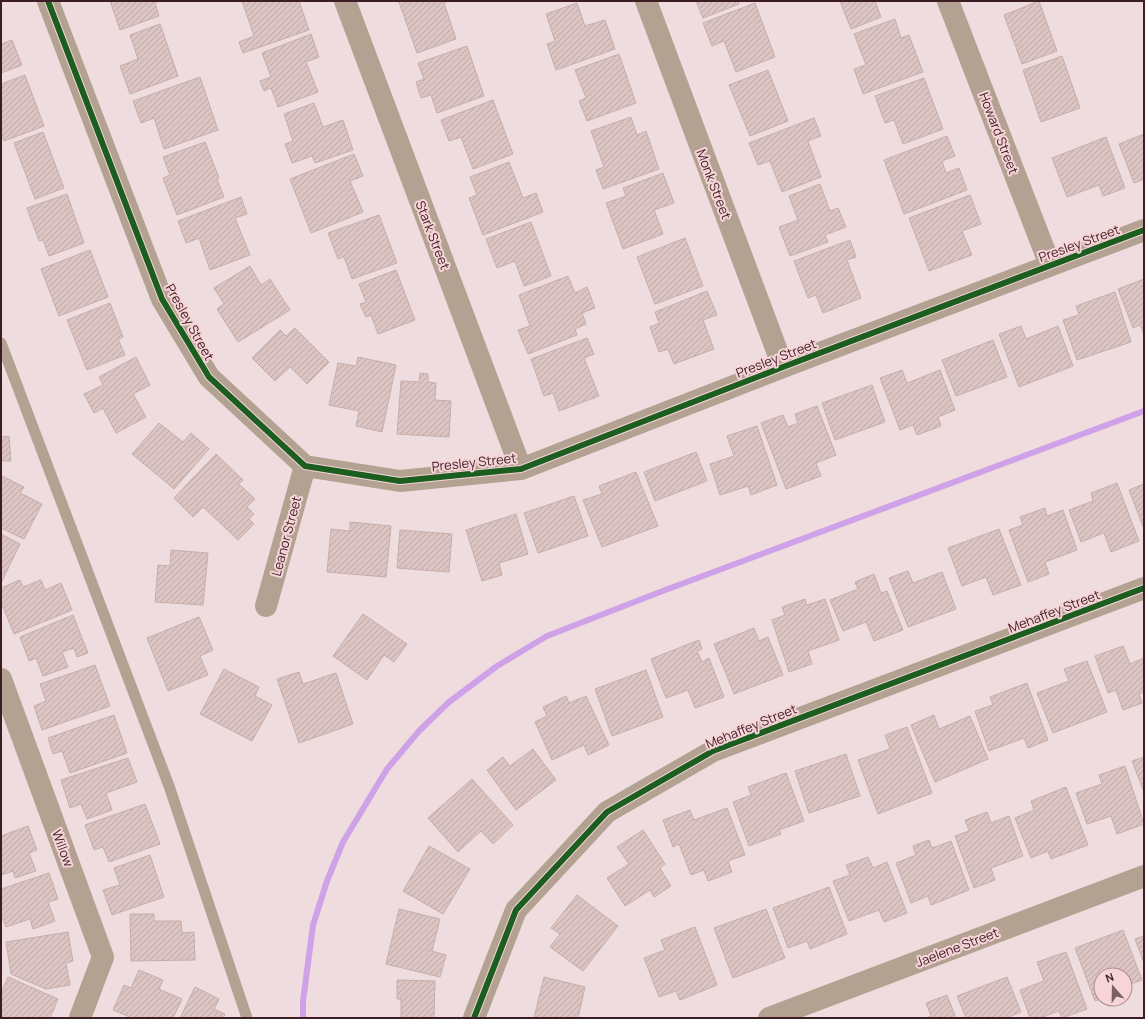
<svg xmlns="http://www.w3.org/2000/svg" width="1145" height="1019" font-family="Manrope,sans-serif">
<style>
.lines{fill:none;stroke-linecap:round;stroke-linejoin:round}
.stream{stroke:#cfa1e6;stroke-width:6}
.building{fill:url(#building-hatch);stroke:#c5aead}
.lane{stroke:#b3a191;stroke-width:11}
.street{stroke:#b3a191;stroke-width:22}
.cycleway-casing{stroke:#f7d4d8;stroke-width:8}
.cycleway{stroke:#1b5e20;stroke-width:6}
.labels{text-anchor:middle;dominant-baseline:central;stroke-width:4;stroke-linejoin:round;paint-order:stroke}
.street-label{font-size:13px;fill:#3c1d23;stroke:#f7d4d8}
</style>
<defs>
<pattern id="building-hatch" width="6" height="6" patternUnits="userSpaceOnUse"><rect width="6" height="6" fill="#dcc4c3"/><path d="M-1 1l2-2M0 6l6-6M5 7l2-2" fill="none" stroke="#bea8a7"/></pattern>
</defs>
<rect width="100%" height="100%" fill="#efdcde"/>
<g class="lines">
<path class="stream" d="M303,1018V1001L313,925L327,881L343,842L387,769L419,731L449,702L497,666L547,636L660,592L1144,411"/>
</g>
<path class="building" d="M110,1H159L155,3L159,16L120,30Z
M242,1H299L309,30L243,53L239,42L254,36Z
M401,1H448L444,3L456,39L417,53L399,2Z
M696,1H738L739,4L703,18Z
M840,1H875L881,17L851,29Z
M1039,1L1057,51L1022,64L1004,15Z
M577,3L585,26L605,20L615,49L556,70L547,44L555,41L546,14Z
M755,3L775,57L736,72L724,41L712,46L703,23Z
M895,19L901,38L909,35L923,72L863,94L854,69L866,65L854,34Z
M160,24L178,76L130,94L120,66L138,59L130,35Z
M311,34L319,57L306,62L318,92L278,107L271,88L264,91L260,81L271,77L262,53Z
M12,40L22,65L1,73V44Z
M467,46L484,96L437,113L431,95L421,98L416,82L424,79L418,63Z
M619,54L636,103L587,121L579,101L586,98L575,70Z
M1062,56L1080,108L1041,122L1023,70Z
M768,70L788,121L750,136L729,85Z
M25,75L44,126L4,141L1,134V84Z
M200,77L218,130L164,149L154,118L141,123L133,101Z
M924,78L943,129L903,144L894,120L885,123L875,96Z
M493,100L513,154L473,169L461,137L449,141L441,120Z
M314,103L323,127L343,120L353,150L315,163L312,156L292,163L285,144L293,141L284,114Z
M631,117L637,135L646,131L659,169L603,189L596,170L604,167L591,131Z
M814,118L821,136L808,141L821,177L782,192L770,161L758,165L749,143Z
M43,132L64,188L35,199L14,143Z
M1144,134V179L1134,183L1119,144Z
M947,136L955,156L942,161L946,173L959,168L967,190L904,214L884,160Z
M1106,137L1125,188L1103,196L1099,185L1067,197L1052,158Z
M205,142L219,178L217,179L224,197L177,215L163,178L170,175L163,157Z
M354,154L363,176L350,181L363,212L311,233L290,179Z
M509,162L523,198L536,193L543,212L483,235L469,198L477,195L470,177Z
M663,173L674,203L654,210L663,234L623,249L606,203L626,196L623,188Z
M820,184L830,211L838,208L846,227L825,235L828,242L790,256L779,227L798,220L789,196Z
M67,194L84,243L49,256L43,240L39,241L27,208Z
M970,195L981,224L962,231L972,255L929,271L909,218Z
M241,197L247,214L235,218L250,255L210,270L199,238L186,243L178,221Z
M379,215L397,263L352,279L344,257L338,259L328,233Z
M531,222L551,276L524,286L515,261L497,268L486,239Z
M685,238L703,286L655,304L637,257Z
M850,240L856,257L847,260L861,298L823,313L816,295L808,298L794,261Z
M90,250L108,297L59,316L41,269Z
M250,266L261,285L270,279L290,310L238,342L217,309L224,304L214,288Z
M396,270L415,320L378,334L371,315L366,317L360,304L366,302L359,284Z
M568,276L575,293L587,287L595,308L582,313L586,324L575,329L577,335L528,354L518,330L530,326L519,295Z
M1144,279V334L1140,325L1133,328L1118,289Z
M707,291L717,315L703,320L714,349L674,364L668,349L659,352L650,327L659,323L655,312Z
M1115,292L1131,342L1077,360L1063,320L1079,315L1076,306Z
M110,303L123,337L118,339L125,355L87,370L67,320Z
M1021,326L1026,339L1058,326L1073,366L1019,387L999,334Z
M295,328L329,362L307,384L290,367L275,381L252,358L280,330L286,336Z
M587,338L594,354L584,358L599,396L559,411L553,393L544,396L531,359Z
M993,340L1007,377L956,396L942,360Z
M136,357L150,385L133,394L146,417L116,433L103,408L94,413L84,394L103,385L99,377Z
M358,357L396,365L382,432L356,426L359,411L329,405L338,363L356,366Z
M902,370L907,383L940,370L955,410L938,417L941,426L917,435L913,425L900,430L880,378Z
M420,373L428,374V382L436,383L435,400L451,401L449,437L397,434L401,381L419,382Z
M872,385L885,422L835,440L822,403Z
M817,406L836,455L816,463L821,476L786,489L761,423L783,415L788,427L798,423L795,414Z
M159,423L183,442L191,433L209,449L174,489L132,454Z
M757,426L777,485L751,495L748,486L720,495L710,464L734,456L727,436Z
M9,436L11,461H1V437Z
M696,452L707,481L655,501L644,472Z
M216,454L243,480L239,484L255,499L247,507L254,514L249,519L254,524L238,540L203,507L193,517L174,498Z
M636,472L658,526L602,547L583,500L602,494L599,486Z
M2,476L24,487L20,493L42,504L24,539L1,528Z
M1117,483L1139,541L1111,552L1104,533L1081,542L1069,510L1093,501L1091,493Z
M1144,484V529L1129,490Z
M574,496L588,536L538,553L524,513Z
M1045,508L1047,516L1063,510L1077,550L1045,562L1049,574L1028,582L1009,530L1023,525L1020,517Z
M516,514L528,554L499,563L502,575L482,581L466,530Z
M350,522L391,526L386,577L327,572L331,529L350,531Z
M999,529L1021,585L993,595L986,577L962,586L948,548Z
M400,530L452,534L449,572L397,568Z
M1,534L20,544L1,583Z
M171,550L208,553L203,605L155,602L158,565L170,566Z
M908,571L913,583L942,572L956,609L908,627L889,578Z
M874,574L881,593L887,591L903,630L874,641L866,622L843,631L830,600L858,589L855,582Z
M20,580L23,587L41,580L45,590L61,583L72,610L14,634L1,602V588Z
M805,599L807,605L825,599L839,640L808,651L812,664L789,672L772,620L785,615L782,607Z
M363,614L407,644L394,662L384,655L367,680L333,656Z
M73,615L88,653L77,657L74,648L62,652L68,667L43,676L36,658L29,661L20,637Z
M199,617L213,650L200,656L208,675L168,691L147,638Z
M754,628L759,641L768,637L783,675L734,694L714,644Z
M699,640L702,649L697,651L702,662L709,658L724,697L695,708L688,690L666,698L651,659Z
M1123,646L1130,664L1144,658V692L1139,694L1142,703L1123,710L1116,690L1108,693L1095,656Z
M1087,661L1107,712L1053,733L1037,693L1069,681L1064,669Z
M95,665L110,706L42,730L34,706L46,701L40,684Z
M224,669L259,687L255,696L272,705L252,741L200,714Z
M646,670L663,717L612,736L595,689Z
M299,672L303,684L336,673L353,724L299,743L277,679Z
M1027,683L1048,740L1028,748L1024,738L989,751L975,711L993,705L990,697Z
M566,696L569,703L586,696L609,745L588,755L584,745L552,760L535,722L547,716L543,707Z
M114,715L127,753L70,773L62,751L53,754L48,738Z
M934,715L939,729L970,716L988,759L935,782L911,725Z
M907,727L932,793L878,814L858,760L890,749L885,735Z
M533,749L556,780L516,810L487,770L503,757L510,766Z
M846,754L860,796L809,813L795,771Z
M1144,757V792L1132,761Z
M128,758L137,782L106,793L112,810L87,819L81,804L70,808L61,780Z
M1125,766L1144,824L1117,834L1111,816L1087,824L1076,793L1102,784L1099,775Z
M786,773L804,821L779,830L781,834L749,846L733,802L751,795L748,787Z
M472,779L513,825L493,844L481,831L458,852L428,818Z
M1066,787L1088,845L1051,859L1048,851L1031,858L1015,818L1034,810L1031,801Z
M145,804L160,844L109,862L103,847L94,850L85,825Z
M727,808L745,855L728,861L732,872L708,881L704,870L691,875L679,844L673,847L663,820L690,810L694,820Z
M987,812L991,823L1009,816L1023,856L991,868L995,880L974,888L955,836L969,831L965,820Z
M28,826L37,850L29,853L36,871L15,878L13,871L1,875V836Z
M643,830L665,864L660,868L671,886L654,897L650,890L625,906L607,878L629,864L617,847Z
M929,840L932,848L951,841L969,890L931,905L928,896L911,903L896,863L916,855L913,846Z
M429,846L470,869L443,914L403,891Z
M150,855L164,897L112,915L103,890L120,885L114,868Z
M868,857L873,868L887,862L907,913L884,922L879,910L849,921L833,881L850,875L846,865Z
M49,873L58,899L48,902L55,921L33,929L30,919L6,927L1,914V889Z
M829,887L847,934L810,949L807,941L788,948L773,908Z
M577,895L618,926L583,971L550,947L560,934L551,928Z
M399,909L440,919L432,951L446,955L440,977L386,964Z
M766,909L785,958L733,978L714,928Z
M130,914H154V921H181L182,933L194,932L195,960L131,961Z
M695,927L717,985L680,1000L676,991L659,997L644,958L665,950L661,940Z
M1123,930L1142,980L1125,986V975H1101V999L1095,1001L1075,948Z
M68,932L73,961L66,963L70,985L46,989L11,974L6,942Z
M1144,936V963L1135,939Z
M1066,952L1087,1009L1062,1018L1059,1011L1040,1018H1030L1020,990L1044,981L1037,962Z
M139,970L163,980L159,989L182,999L173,1018H132L113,1010L124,985L131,988Z
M8,977L58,999L50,1018H1V993Z
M544,977L585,987L578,1018H534Z
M1007,977L1021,1012L1006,1018H966L957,996Z
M397,980L435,981L434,1018H401V999H397Z
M195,987L219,999L214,1009L225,1014L223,1018H180Z
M947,995L956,1018H925L931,1016L926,1003Z"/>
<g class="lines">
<path class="lane" d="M1,343L169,786L247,1018"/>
<path class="street" d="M48,1L162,299L209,377L305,466L400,481L521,469L783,367L1144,230
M345,1L521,469
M646,1L783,367
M948,1L1050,265
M266,606L305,466
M1,679L103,957L80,1018
M474,1018L516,910L607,812L713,751L1144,588
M769,1018L1144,876"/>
<defs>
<path id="cycleway" d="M48,1L162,299L209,377L305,466L400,481L521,469L783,367L1144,230
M474,1018L516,910L607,812L713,751L1144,588"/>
</defs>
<use href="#cycleway" class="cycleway-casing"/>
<use href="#cycleway" class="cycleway"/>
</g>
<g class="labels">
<g class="street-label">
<text transform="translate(999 133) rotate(69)">Howard Street</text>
<text transform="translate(714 184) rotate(69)">Monk Street</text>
<text transform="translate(433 235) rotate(69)">Stark Street</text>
<text transform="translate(1079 243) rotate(-20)">Presley Street</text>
<text transform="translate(190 322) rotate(61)">Presley Street</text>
<text transform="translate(776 358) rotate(-21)">Presley Street</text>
<text transform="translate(474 462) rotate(-6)">Presley Street</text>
<text transform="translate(286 536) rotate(-75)">Leanor Street</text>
<text transform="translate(1054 611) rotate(-21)">Mehaffey Street</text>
<text transform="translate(751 726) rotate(-22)">Mehaffey Street</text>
<text transform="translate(63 848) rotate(70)">Willow</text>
<text transform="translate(957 947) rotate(-21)">Jaelene Street</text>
</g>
</g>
<rect width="1145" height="1019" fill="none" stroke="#3c1d23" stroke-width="4"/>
<g transform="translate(1113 987) rotate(340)"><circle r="19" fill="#f7d4d8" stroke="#ac8b90"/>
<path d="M0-3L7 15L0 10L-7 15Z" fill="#7b6064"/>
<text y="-6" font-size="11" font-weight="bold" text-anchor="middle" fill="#3c1d23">N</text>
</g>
</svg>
